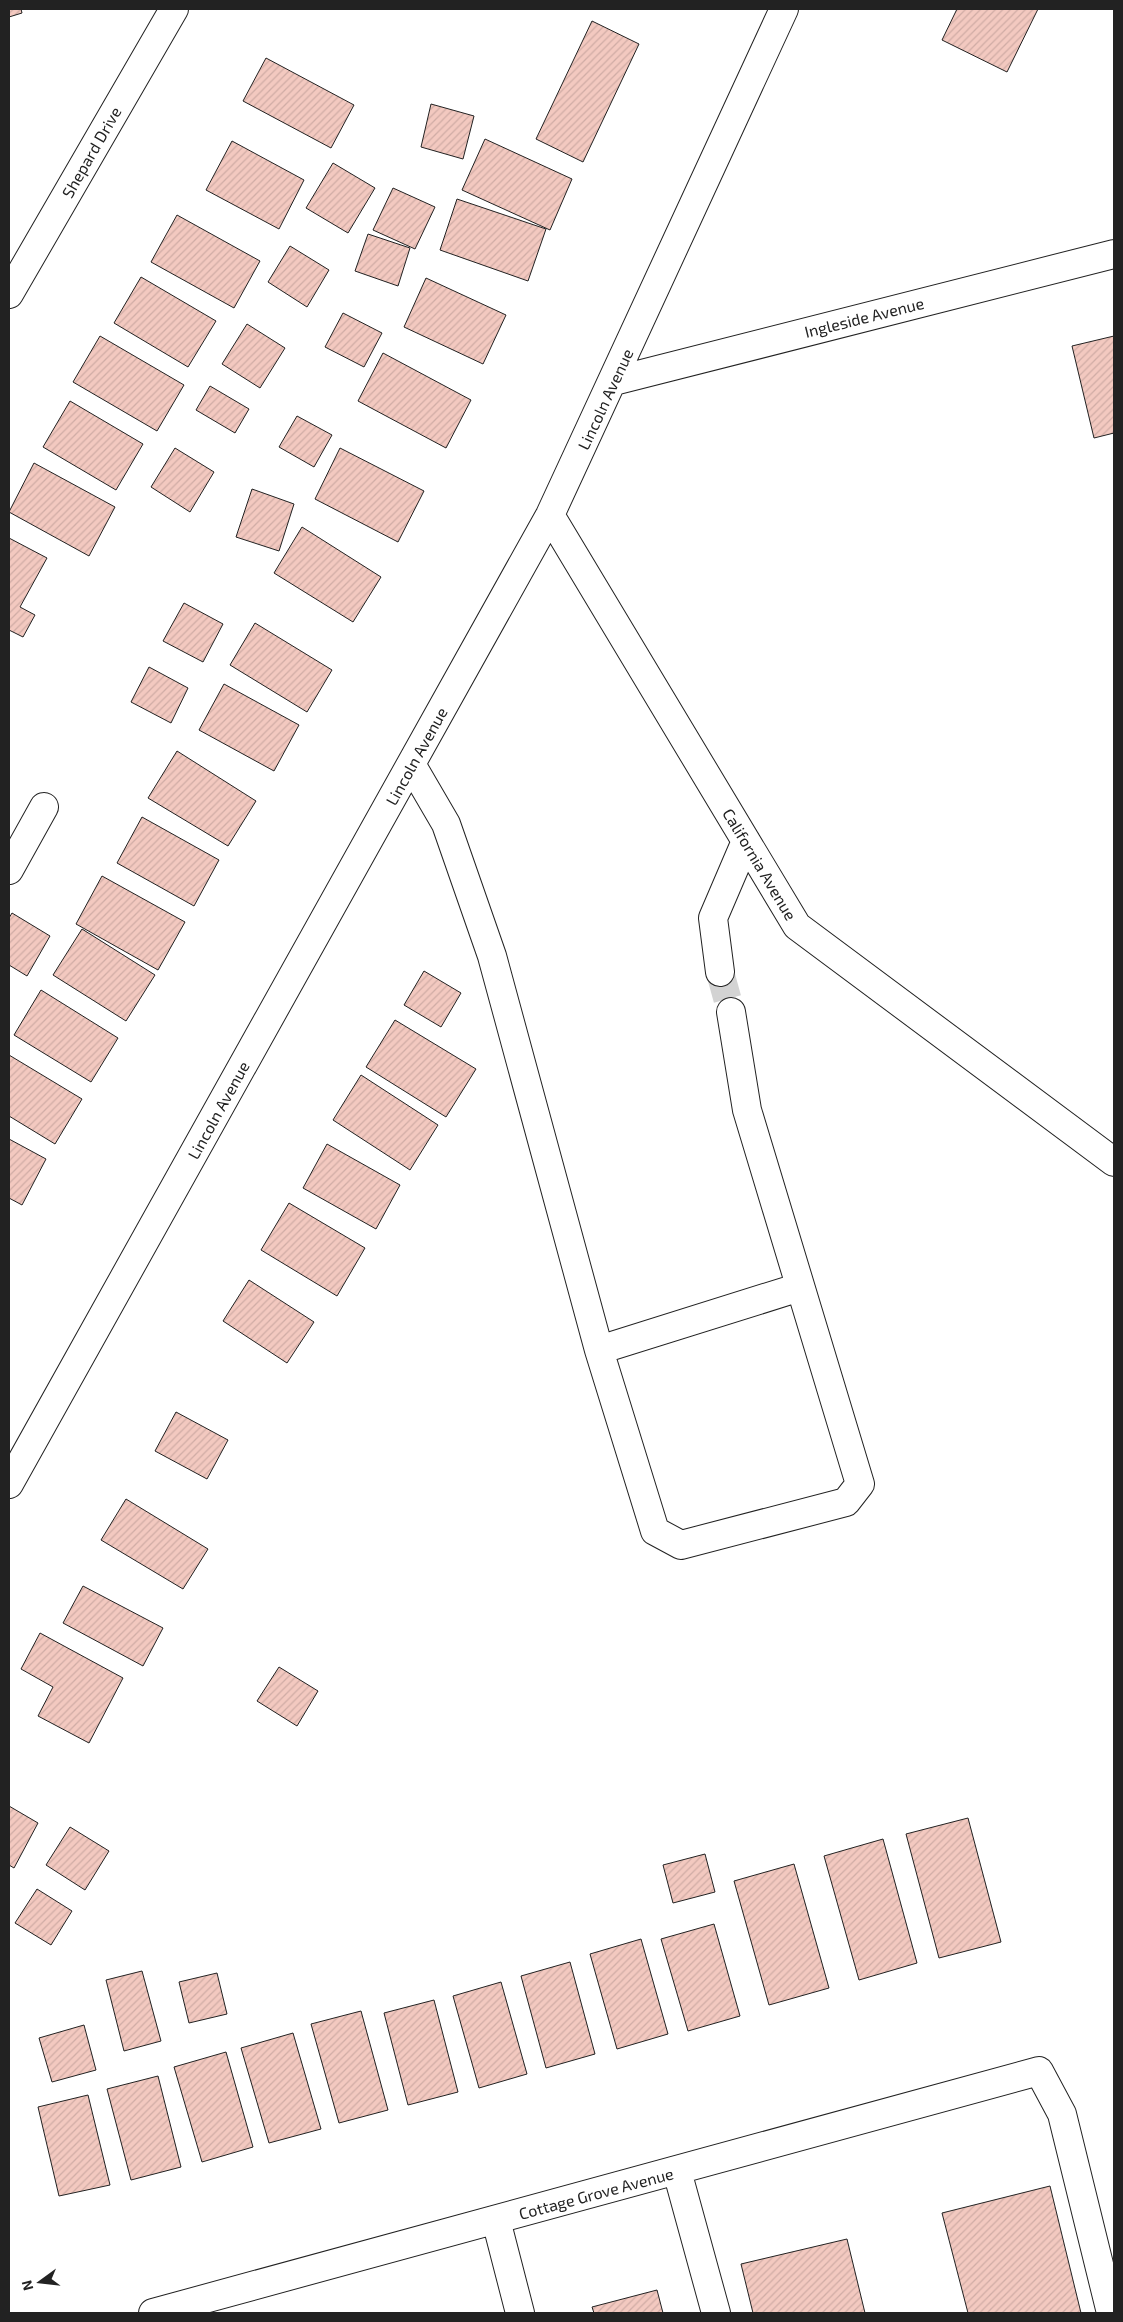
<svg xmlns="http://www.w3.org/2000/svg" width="1123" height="2322" font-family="'Exo 2',sans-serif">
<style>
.building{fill:url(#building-hatch);stroke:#222}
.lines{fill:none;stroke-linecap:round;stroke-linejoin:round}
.minor-tunnel{stroke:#d3d3d3;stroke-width:28;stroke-dasharray:28 14;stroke-linecap:butt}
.minor-casing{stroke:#222;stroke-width:30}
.minor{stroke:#fff;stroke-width:28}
.labels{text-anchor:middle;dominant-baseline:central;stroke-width:4;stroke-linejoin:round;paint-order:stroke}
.street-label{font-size:16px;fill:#222;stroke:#fff}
</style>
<defs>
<pattern id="building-hatch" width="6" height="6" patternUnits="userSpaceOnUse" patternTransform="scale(1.25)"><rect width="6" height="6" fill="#f3c9c0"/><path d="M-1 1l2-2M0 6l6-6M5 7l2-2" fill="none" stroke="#d0aca5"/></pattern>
</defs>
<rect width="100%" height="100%" fill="#fff"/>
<path class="building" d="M9,9H21L22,13L9,17Z
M957,9H1038L1007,72L942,40Z
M592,21L639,44L583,162L536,139Z
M266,58L354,105L331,148L243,101Z
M431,104L474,116L463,159L421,147Z
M485,139L572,179L550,230L462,190Z
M232,141L304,180L279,229L206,190Z
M333,163L375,188L348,233L306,208Z
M393,188L435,207L415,249L373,230Z
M457,199L546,229L528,281L440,250Z
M177,215L260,261L234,308L151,262Z
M368,234L410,248L398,286L355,271Z
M290,246L329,270L307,307L268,282Z
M141,277L216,321L188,367L114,323Z
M426,278L506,315L483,364L404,327Z
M343,313L382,333L364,367L325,347Z
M247,324L285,348L260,388L222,364Z
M100,336L184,385L157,431L73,382Z
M1114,336V433L1094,438L1072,346Z
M383,353L471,400L446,448L358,401Z
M210,386L249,409L235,433L196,410Z
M70,401L143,444L116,490L43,447Z
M297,416L332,435L314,467L279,447Z
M175,448L214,472L190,512L151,487Z
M340,448L424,491L398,542L315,499Z
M34,463L115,507L89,556L9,512Z
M252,489L294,504L279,551L236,537Z
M302,527L381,577L353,622L274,573Z
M9,538L47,558L20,607L35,615L23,637L9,630Z
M184,603L223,624L203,662L163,641Z
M255,623L332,670L307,712L230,665Z
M149,667L188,688L171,723L131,702Z
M224,684L299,725L274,771L199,730Z
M177,751L256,801L228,846L148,798Z
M142,817L219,860L194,906L117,863Z
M102,876L185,922L158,970L76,924Z
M12,913L50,936L27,976L9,965V918Z
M82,929L155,975L126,1021L53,975Z
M424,971L461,993L441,1027L404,1005Z
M41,990L118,1038L91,1082L14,1035Z
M395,1020L476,1069L446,1117L366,1067Z
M9,1055L82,1099L55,1144L9,1116Z
M361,1075L438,1125L410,1170L333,1120Z
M9,1139L46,1159L22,1205L9,1198Z
M327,1144L400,1185L376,1229L303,1188Z
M289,1203L365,1248L337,1296L261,1250Z
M249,1280L314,1322L287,1363L223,1321Z
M176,1412L228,1440L207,1479L155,1451Z
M126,1499L208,1549L183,1589L101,1540Z
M83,1586L163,1628L143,1666L63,1623Z
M40,1633L123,1678L89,1743L38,1716L53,1687L21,1669Z
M279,1667L318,1691L297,1726L257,1701Z
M9,1806L38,1823L14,1868L9,1865Z
M968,1818L1001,1942L939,1958L906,1834Z
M70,1827L109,1851L85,1890L46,1865Z
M883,1839L917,1963L859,1980L824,1856Z
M705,1854L715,1892L673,1903L663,1865Z
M794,1864L829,1988L769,2005L734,1881Z
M37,1889L72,1911L51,1945L15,1923Z
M714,1924L740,2016L688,2031L661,1939Z
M641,1939L668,2034L617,2049L590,1954Z
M570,1962L595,2054L546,2068L521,1976Z
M142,1971L161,2041L124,2051L106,1980Z
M217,1973L227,2014L189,2023L179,1982Z
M501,1982L527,2074L479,2088L453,1996Z
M434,2000L458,2092L408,2105L384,2013Z
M361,2011L388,2110L339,2123L311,2024Z
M84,2025L96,2070L52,2082L39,2038Z
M293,2033L321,2129L269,2143L241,2048Z
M226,2052L253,2147L202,2162L174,2067Z
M158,2076L181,2167L131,2180L107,2089Z
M88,2095L110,2185L59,2196L38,2107Z
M1050,2186L1081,2313H968L942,2213Z
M847,2239L865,2313H753L741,2264Z
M657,2290L663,2313H594L592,2307Z"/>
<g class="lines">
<path class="minor-tunnel" d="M720,972L731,1012"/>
<defs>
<path id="minor" d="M9,294L174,9
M614,381L1114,254
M550,515L797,926L1114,1162
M411,764L446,824L492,956L599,1350L655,1531L681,1545L846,1502L860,1484L747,1110L731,1012
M9,870L44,807
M720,972L713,918L746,841
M599,1350L800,1287
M9,1484L550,515L784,9
M677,2171L716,2313
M496,2220L520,2313
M153,2313L1039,2071L1062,2114L1111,2313"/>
</defs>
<use href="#minor" class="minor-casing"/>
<use href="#minor" class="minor"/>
</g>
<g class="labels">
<g class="street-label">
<text transform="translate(91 152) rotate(-60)">Shepard Drive</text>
<text transform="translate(864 317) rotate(-14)">Ingleside Avenue</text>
<text transform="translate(605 399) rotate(-65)">Lincoln Avenue</text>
<text transform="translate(416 756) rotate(-61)">Lincoln Avenue</text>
<text transform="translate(760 864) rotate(59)">California Avenue</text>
<text transform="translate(218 1110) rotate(-61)">Lincoln Avenue</text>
<text transform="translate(596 2193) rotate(-15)">Cottage Grove Avenue</text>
</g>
</g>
<rect width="1123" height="2322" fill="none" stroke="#222222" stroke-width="20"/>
<g transform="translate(40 2282) rotate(255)" stroke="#ffffff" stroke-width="4" paint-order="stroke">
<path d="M0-4L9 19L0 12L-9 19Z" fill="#222222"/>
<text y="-8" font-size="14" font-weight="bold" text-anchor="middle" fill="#222222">N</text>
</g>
</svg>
